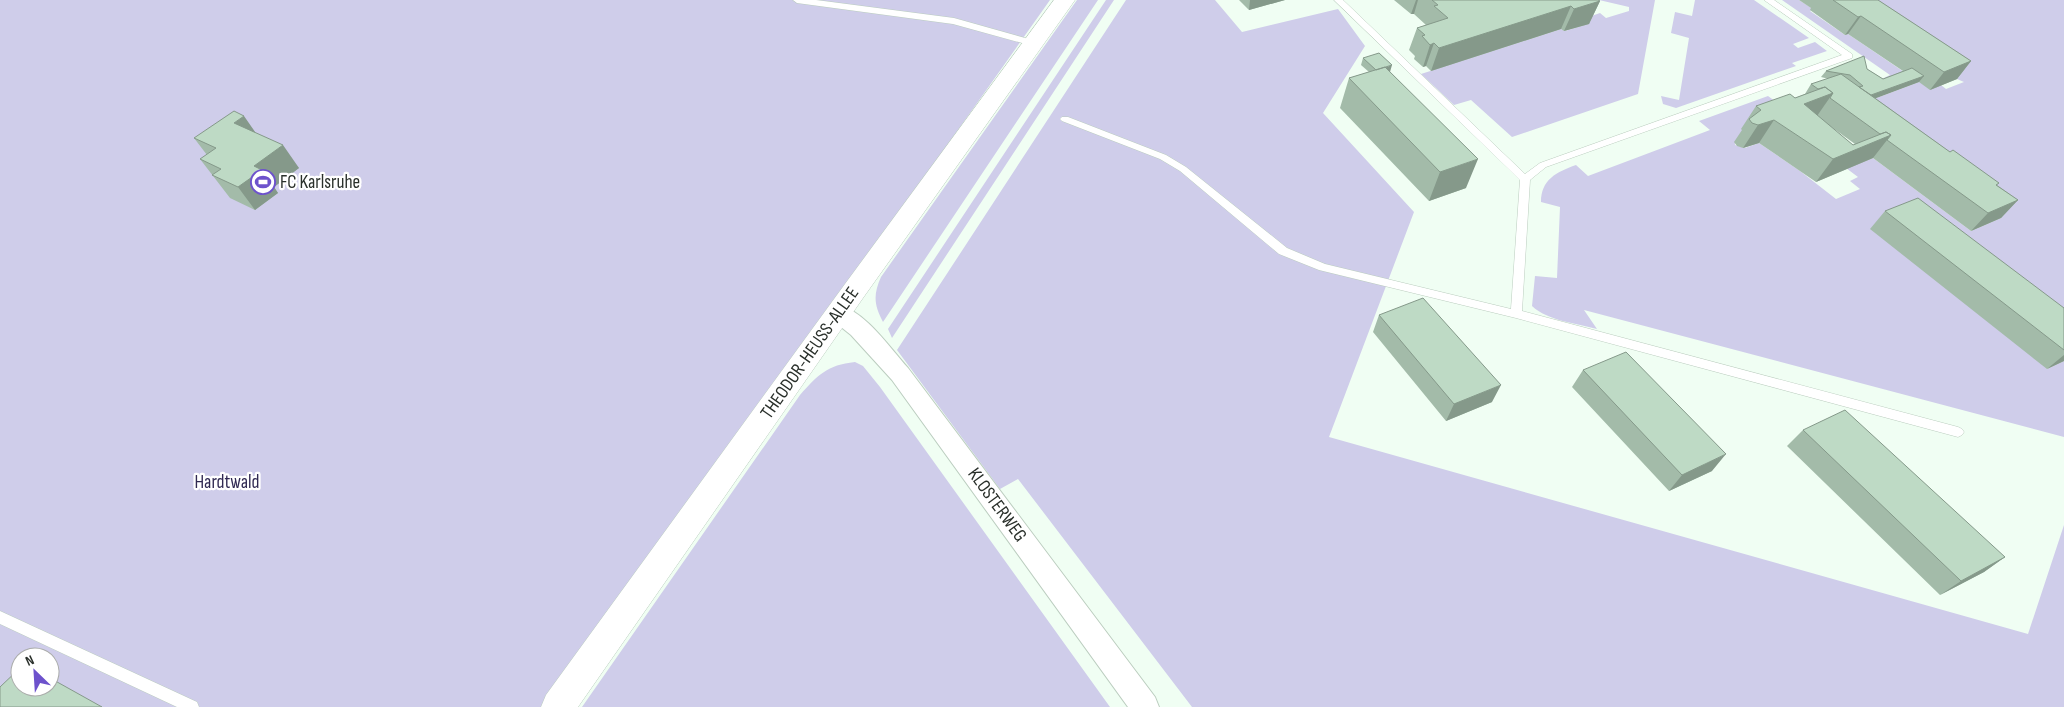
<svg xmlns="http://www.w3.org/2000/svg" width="2064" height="707" font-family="'Sofia Sans Condensed',sans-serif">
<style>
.green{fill:#cfcdea;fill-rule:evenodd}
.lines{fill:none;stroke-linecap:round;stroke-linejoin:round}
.service-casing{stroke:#bbcdbf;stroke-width:1}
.minor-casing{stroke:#bbcdbf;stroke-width:2}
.secondary-casing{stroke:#bbcdbf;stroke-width:1}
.service{fill:#fff;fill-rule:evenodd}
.minor{fill:#fff;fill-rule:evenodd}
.secondary{fill:#fff;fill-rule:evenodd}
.wall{fill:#a3bba9;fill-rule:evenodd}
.shaded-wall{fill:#85998a}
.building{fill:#bedac5;stroke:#85998a}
.labels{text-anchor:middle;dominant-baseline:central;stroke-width:4.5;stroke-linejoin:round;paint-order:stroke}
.poi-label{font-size:19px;fill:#2a302b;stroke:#fff;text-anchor:start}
.street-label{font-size:19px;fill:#2a302b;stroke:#fff}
.park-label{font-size:19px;fill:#302952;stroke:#fff}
</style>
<rect width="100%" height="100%" fill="#f0fef3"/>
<path class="green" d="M0,0H1050L866,260L541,707H0ZM20,657H50V687H20Z
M1077,0H1098L883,322C874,305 873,295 881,277Z
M1106,0H1114L892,338L888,329Z
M1126,0H1215L1242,32L1338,9L1365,46L1323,113L1414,212L1329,437L2028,634L2064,525V707H1192L1018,479L1000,489L897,350Z
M1599,0H1655L1638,94L1512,137L1471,100L1454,105L1421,74L1561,29L1565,31L1588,24L1583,19L1600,13L1606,18L1629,11V7Z
M1695,0H1754L1809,38L1793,44L1798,48L1815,42L1827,51L1792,63L1796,66L1676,108L1663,104L1661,96L1679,100L1689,38L1671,33L1675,12L1692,16Z
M1782,0H1799L1813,9L1810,11L1845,35L1848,34L1907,74L1882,79L1890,75Z
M1840,0H2064V340L2047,369L2064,361V437L1584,310L1597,329C1576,323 1548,321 1532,306L1535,276L1557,278L1560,207L1541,202C1541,180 1556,172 1576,165L1588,176L1710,130L1699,121L1768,96L1794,115L1742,129L1746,133L1735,141V145L1745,148L1759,143L1800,171L1836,199L1860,189L1850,181L1858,177L1846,168L1873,158L1971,231L2001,218L1850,108L1919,82L1941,85L1946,89L1964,82L1957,79Z
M855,362L863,366L880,387L1110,707H582L800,395C818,375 827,365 855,362Z"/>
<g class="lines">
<defs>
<path id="service" d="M793,0H816L954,18L1036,41L1037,43L1033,46L953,24L797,3Z
M1334,0H1343L1525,174L1540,163L1842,55L1764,0H1774L1852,54V58L1546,167L1530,180L1522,311L1958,427L1962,429L1964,432L1962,435L1958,437L1516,318L1319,270L1279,254L1180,171L1160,159L1062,121L1060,119L1062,117H1068L1166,155L1186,167L1287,248L1325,264L1511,309L1520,180Z
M0,611L197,702L199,707H177L0,624Z"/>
<path id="minor" d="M839,305C867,313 889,347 908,368L1155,697L1159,707H1128L892,380L851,335L831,319L828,313L831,307Z"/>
<path id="secondary" d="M1054,0H1075L863,298L578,707H541L546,695L845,284Z"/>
</defs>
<use href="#service" class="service-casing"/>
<use href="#minor" class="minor-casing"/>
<use href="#secondary" class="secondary-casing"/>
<use href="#service" class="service"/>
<use href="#minor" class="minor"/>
<use href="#secondary" class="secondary"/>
</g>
<path class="wall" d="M1239,0H1285L1249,10Z
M1394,0H1598L1600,1L1589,24L1564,31L1561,29L1431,71L1426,66L1423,67L1414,59L1415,56L1409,50L1417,28L1426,25L1414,14H1411Z
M1799,0H1878L1971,61L1957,79L1930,90L1919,82L1875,98L1950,152L1999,183L1997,185L2018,200L2001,218L1971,231L1873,158L1816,182L1759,143L1743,148L1737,146L1734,142L1742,130L1741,129L1756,106L1795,98L1805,94L1811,84L1829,79L1821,77L1826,71L1867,69L1883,79L1903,71L1848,34L1845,35L1810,10L1811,8ZM1830,126L1855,144L1853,145Z
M1363,58L1390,72L1466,188L1429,201L1340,108L1349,78L1369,72L1361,65Z
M256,133L299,168L274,187L278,193L255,210L230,198L200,159L207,155L194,138Z
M1885,211L2064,308V361L2047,369L1870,229Z
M1379,315L1492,402L1446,421L1373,332Z
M1583,370L1712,471L1669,491L1572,387Z
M1803,430L2005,557L1984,572L1940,595L1787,446Z"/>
<path class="shaded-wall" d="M1250,0H1285L1249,10Z
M1416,0H1418L1414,14H1411Z
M1600,1L1589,24L1564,31L1574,9Z
M1571,6L1561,29L1431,71L1439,48Z
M1861,16L1848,34L1845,35L1858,17Z
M1434,43L1426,66L1423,67L1430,45Z
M1971,61L1957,79L1930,90L1944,72Z
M1392,65L1390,72L1376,71Z
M1924,76L1919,82L1850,108L1855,101Z
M1833,93L1817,116L1804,104Z
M244,116L260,139L234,123Z
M1774,120L1759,143L1743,148L1758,125Z
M1891,135L1873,158L1816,182L1833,159Z
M283,145L299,168L274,187L278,193L255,210L238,187L254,166Z
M1478,159L1466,188L1429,201L1440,172Z
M2018,200L2001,218L1971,231L1988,213Z
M2064,355V361L2047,369Z
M1501,385L1492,402L1446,421L1454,404Z
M1726,454L1712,471L1669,491L1682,475Z
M2005,557L1984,572L1940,595L1961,581Z"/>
<path class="building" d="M1432,0H1598L1600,1L1574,9L1571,6L1439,48L1434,43L1430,45L1422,36L1425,35L1417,28L1448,18L1434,6L1438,5Z
M1833,0H1878L1971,61L1944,72L1861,16L1858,17Z
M1379,53L1392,65L1376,70L1363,58Z
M1864,56L1867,69L1883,79L1912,68L1924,76L1871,95L1859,87L1863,86L1850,75L1826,71Z
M1385,67L1478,159L1440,172L1349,78Z
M1841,74L1950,152L1953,150L1999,183L1996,185L2018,200L1988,213L1887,140L1891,135L1886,132L1880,134L1830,98L1833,93L1825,87L1818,89L1811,84Z
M1825,87L1833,93L1804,104L1853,145L1886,132L1891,135L1833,159L1774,120L1758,125L1752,123L1749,119L1761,110L1756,106L1790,94L1795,98Z
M234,111L244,116L234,123L283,145L254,166L262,170L238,187L212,175L221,169L200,159L216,148L194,138Z
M1918,198L2064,308V350L1885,211Z
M1423,298L1501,385L1454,404L1379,315Z
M1626,352L1726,454L1682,475L1583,370Z
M1845,410L2005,557L1961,581L1803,430Z
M20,668V687H50V678L102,707H0V687Z"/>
<defs>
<symbol id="stadium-ring" viewBox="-11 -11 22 22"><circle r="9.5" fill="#fff" stroke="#6d52cc" stroke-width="1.5"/><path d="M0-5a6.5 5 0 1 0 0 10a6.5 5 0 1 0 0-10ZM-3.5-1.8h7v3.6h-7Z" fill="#6d52cc"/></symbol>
</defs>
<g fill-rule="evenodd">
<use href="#stadium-ring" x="249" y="168" width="28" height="28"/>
</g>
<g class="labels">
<g class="poi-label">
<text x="280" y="182">FC Karlsruhe</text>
</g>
<g class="street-label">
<text transform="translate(810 353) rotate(-55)">THEODOR-HEUSS-ALLEE</text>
<text transform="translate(997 505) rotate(54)">KLOSTERWEG</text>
</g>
<g class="park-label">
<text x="227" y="482">Hardtwald</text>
</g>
</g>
<g transform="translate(35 672) rotate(335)"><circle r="24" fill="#ffffff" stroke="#aaacaa"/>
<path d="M0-4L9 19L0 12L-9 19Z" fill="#6d52cc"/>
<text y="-8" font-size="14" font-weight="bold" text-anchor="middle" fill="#2a302b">N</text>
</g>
</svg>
